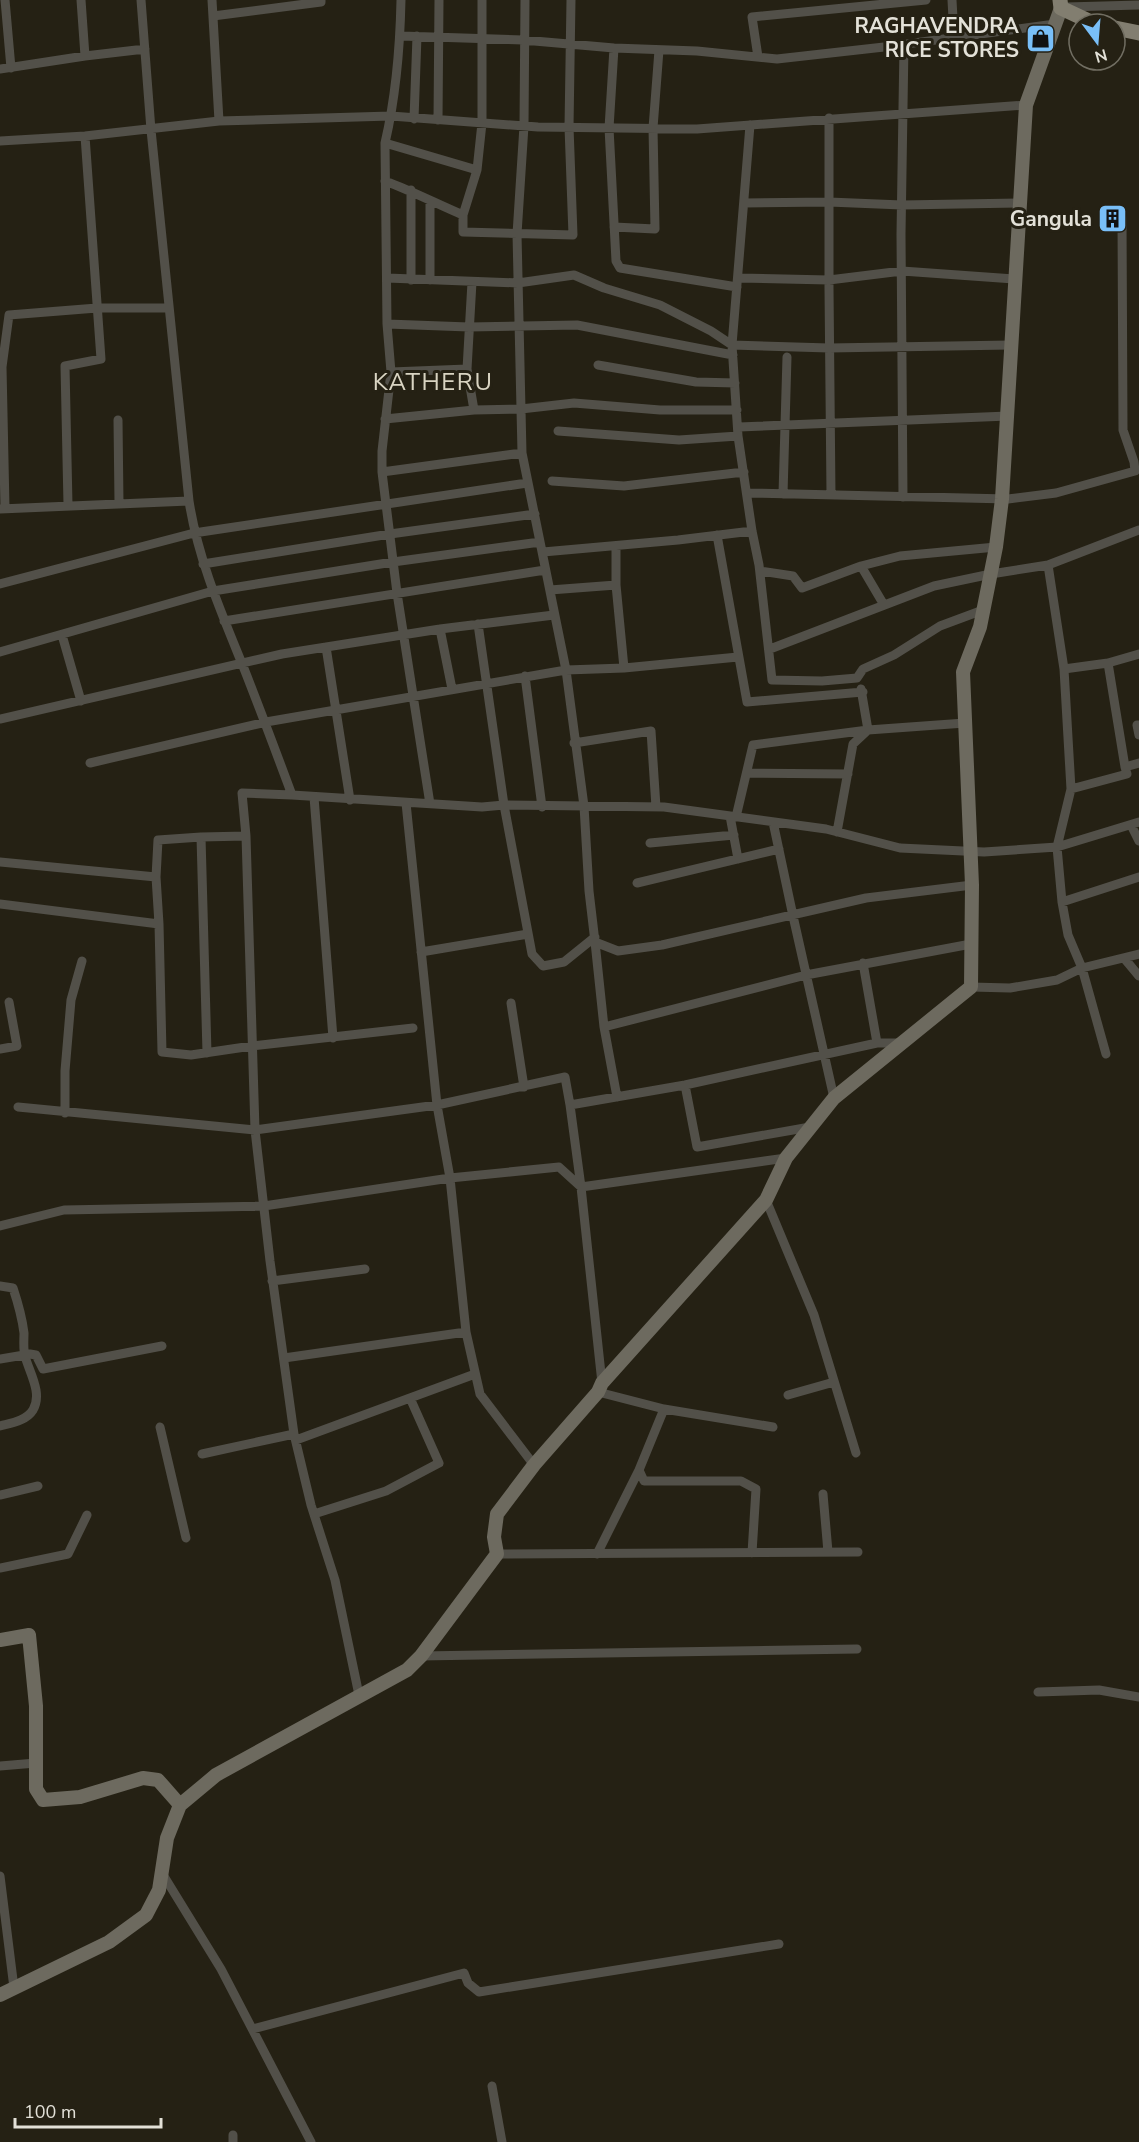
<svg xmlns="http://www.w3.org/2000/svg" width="1139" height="2142" font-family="'Nunito Sans',sans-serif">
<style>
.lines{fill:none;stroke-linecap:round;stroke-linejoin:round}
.street{stroke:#525049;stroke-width:9}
.secondary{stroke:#6d6a5f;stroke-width:14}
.primary{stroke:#827e70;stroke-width:15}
.labels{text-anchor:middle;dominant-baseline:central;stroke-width:6;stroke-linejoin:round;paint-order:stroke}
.poi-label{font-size:21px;font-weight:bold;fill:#e3e1d8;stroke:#252114;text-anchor:end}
.quarter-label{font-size:24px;letter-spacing:1.5px;fill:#d9d4c2;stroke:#252114}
</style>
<rect width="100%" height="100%" fill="#252114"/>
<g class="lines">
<path class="street" d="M5,0L11,68
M212,0L219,121
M401,0C400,48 396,96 385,143L387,324L391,372L382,451V472L397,593L430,804
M525,0L524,126L517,234L522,453L566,670L584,806L589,891L595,942L618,951L662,945L866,898L972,885
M952,0L954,37
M1066,7L1139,5
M213,16L321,2V0
M401,36L523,40L614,48L697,51L777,59L884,47L1055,24
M614,48L609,128L616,261L620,268L737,287
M85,56L145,49
M758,57L752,17L926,0
M0,69L85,56L81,0
M829,118V288L831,495
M414,119L417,36
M438,120L439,0
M750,125L732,345L738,436L752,531L759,565L772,680L822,681L857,678L863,669L894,655L940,626L983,610
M0,141L85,136L219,121L391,116L538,127L697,129L1026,105
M385,143L477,170
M385,181C412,191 437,204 463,215V232L573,235L569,127L571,0
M744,203L829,202L902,205L1019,203
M463,215L477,170L482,123V0
M614,227L655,229L653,128L659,50
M387,278L518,283L574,275L604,288L660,305L711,331L732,345L829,348L1010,345
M739,278L829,280L902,271L1014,279
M411,280V190
M430,280V201
M472,282L467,369L474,410
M387,324L469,327L577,325L733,355
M598,365L696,382L735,383
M391,372L467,369
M385,419L474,410L521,409L574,403L660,410H737
M118,420L119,503
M739,427L1008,416
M558,431L679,440L738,436
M382,472L522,453
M552,481L624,486L744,472
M748,493L1008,499L1056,493L1135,471L1134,462L1123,430L1122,218
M783,494L787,357
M903,497L901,234L904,44
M189,501C198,559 221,612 243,666C260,709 276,752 292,795
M68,505L65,366L101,359L85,136
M5,508L2,367L9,315L97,308H169
M0,509L189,501L151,130L141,0
M717,535L747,702L863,692
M543,552L678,540L752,531
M203,564L390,534L535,514
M1048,565L1064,669L1071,789L1057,847L1062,902L1068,935L1082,968L1106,1054
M861,566L884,605
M760,571L793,576L802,588L861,566L900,556L996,547
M0,584L194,533L527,483
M550,590L616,585
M224,621L545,570
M478,624L504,805L532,954L543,966L564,962L595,937
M440,629L452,689
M62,635L81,701
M326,647L350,800
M770,649L934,586L991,574L1048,565L1139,530
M0,652L213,591L393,562L540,542
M1108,663L1125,767
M624,668L738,657
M1064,669L1108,663L1139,654
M525,676L542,807
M0,719L282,654L440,629L554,615
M1139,725H1137L1139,735
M574,743L651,731L656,807
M90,763L266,722L566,670L624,668L616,585V546
M747,773L848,774
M1071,789L1127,774L1125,767L1139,763
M314,797L333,1038
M406,803L437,1105L450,1178L559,1167L581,1187L570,1105L685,1085L877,1043H902
M730,816L738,859
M736,817L753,745L868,730L965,723
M773,822L793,916L834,1098
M1131,825L1139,841
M837,832L853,744L868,730L861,689
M246,836L201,837L158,840L156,877L159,924L162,1052L191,1055L252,1046L413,1028
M201,837L207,1053
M650,843L734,835
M0,862L156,877
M637,883L779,849
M1062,902L1139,877
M0,904L159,924
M595,942L604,1027
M421,952L528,934
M1124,958L1139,976
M863,963L877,1043
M971,987L1010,988L1057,980L1082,968L1139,954
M511,1003L524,1087
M0,1049L17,1046L9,1002
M685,1085L697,1147L810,1127
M617,1097L604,1027L806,975L971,944
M18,1107L255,1130L437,1105L565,1077L570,1105
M65,1113V1071L71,1000L82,961
M766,1200L814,1315L856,1453
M0,1226L64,1210L264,1206L450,1178L466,1332L480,1394L534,1465
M272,1281L365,1269
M0,1286L13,1288C18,1303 22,1317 24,1333C24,1341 23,1349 25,1356C29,1372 43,1393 33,1410C26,1421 11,1423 0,1426
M284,1358L466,1332
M0,1359L30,1354L36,1355L43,1369L162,1346
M602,1383L581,1187L786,1158
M788,1395L834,1382
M664,1409L773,1427
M160,1427L186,1538
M296,1440L475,1374
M202,1454L294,1434
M639,1470L644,1481H741L756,1489L752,1553
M823,1494L828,1552
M0,1495L38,1486
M314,1514L386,1491L439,1463L410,1398
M497,1554L858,1552
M597,1554L639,1470L664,1409L598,1392
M0,1568L68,1554L87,1515
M421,1656L857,1649
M1038,1692L1099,1690L1139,1697
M359,1695L335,1580L311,1505L294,1434L270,1261L255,1130L246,836L242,793L292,795L482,807L504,805L664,807L826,829L900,848L984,852L1057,847L1139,822
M0,1766L36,1763
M162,1873L221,1969L311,2142
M0,1876L14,1988
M253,2029L464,1973L468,1983L479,1992L779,1944
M492,2086L502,2142
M233,2135V2142"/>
<path class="secondary" d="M0,1640L29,1635L36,1706V1789L43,1800L80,1797L143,1778L158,1780L180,1805
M0,1995L109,1942L146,1915L159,1890L167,1838L180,1805L216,1775L407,1670L421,1656L497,1554L494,1537L497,1514L534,1465L598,1392L602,1383L766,1200L786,1158L834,1098L971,987L972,885L963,672L980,627L996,547L1002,499L1026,105L1061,8"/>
<path class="primary" d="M1060,0L1061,8L1091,22L1099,24
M1115,28L1139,33"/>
</g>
<defs>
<symbol id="shop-square" viewBox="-11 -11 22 22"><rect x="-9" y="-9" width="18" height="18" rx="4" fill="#79bff8" stroke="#252114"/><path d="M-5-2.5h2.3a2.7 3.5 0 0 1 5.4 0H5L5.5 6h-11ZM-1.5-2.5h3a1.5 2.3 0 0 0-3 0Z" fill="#111"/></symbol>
<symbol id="building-square" viewBox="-11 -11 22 22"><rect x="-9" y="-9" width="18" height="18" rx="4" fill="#79bff8" stroke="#252114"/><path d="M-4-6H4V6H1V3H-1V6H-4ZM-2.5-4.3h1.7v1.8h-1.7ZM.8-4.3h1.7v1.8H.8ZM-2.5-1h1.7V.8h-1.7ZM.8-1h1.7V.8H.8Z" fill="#111"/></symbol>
</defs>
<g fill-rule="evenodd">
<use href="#shop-square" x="1024" y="22" width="33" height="33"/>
<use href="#building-square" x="1096" y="202" width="33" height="33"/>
</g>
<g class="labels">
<g class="poi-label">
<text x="1019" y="26">RAGHAVENDRA<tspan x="1019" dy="24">RICE STORES</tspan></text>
<text x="1092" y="219">Gangula</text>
</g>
<g class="quarter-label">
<text x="433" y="382">KATHERU</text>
</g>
</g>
<g transform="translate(1097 42) rotate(164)"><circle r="28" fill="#252114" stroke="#716e62" stroke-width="1.5"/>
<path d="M0-4.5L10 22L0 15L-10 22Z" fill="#79bff8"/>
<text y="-9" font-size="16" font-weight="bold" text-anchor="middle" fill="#e3e1d8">N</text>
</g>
<path d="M15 2118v9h146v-9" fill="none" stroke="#e3e1d8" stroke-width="3"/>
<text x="24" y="2118" font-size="18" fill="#e3e1d8" stroke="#252114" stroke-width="4.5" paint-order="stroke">100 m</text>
</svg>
